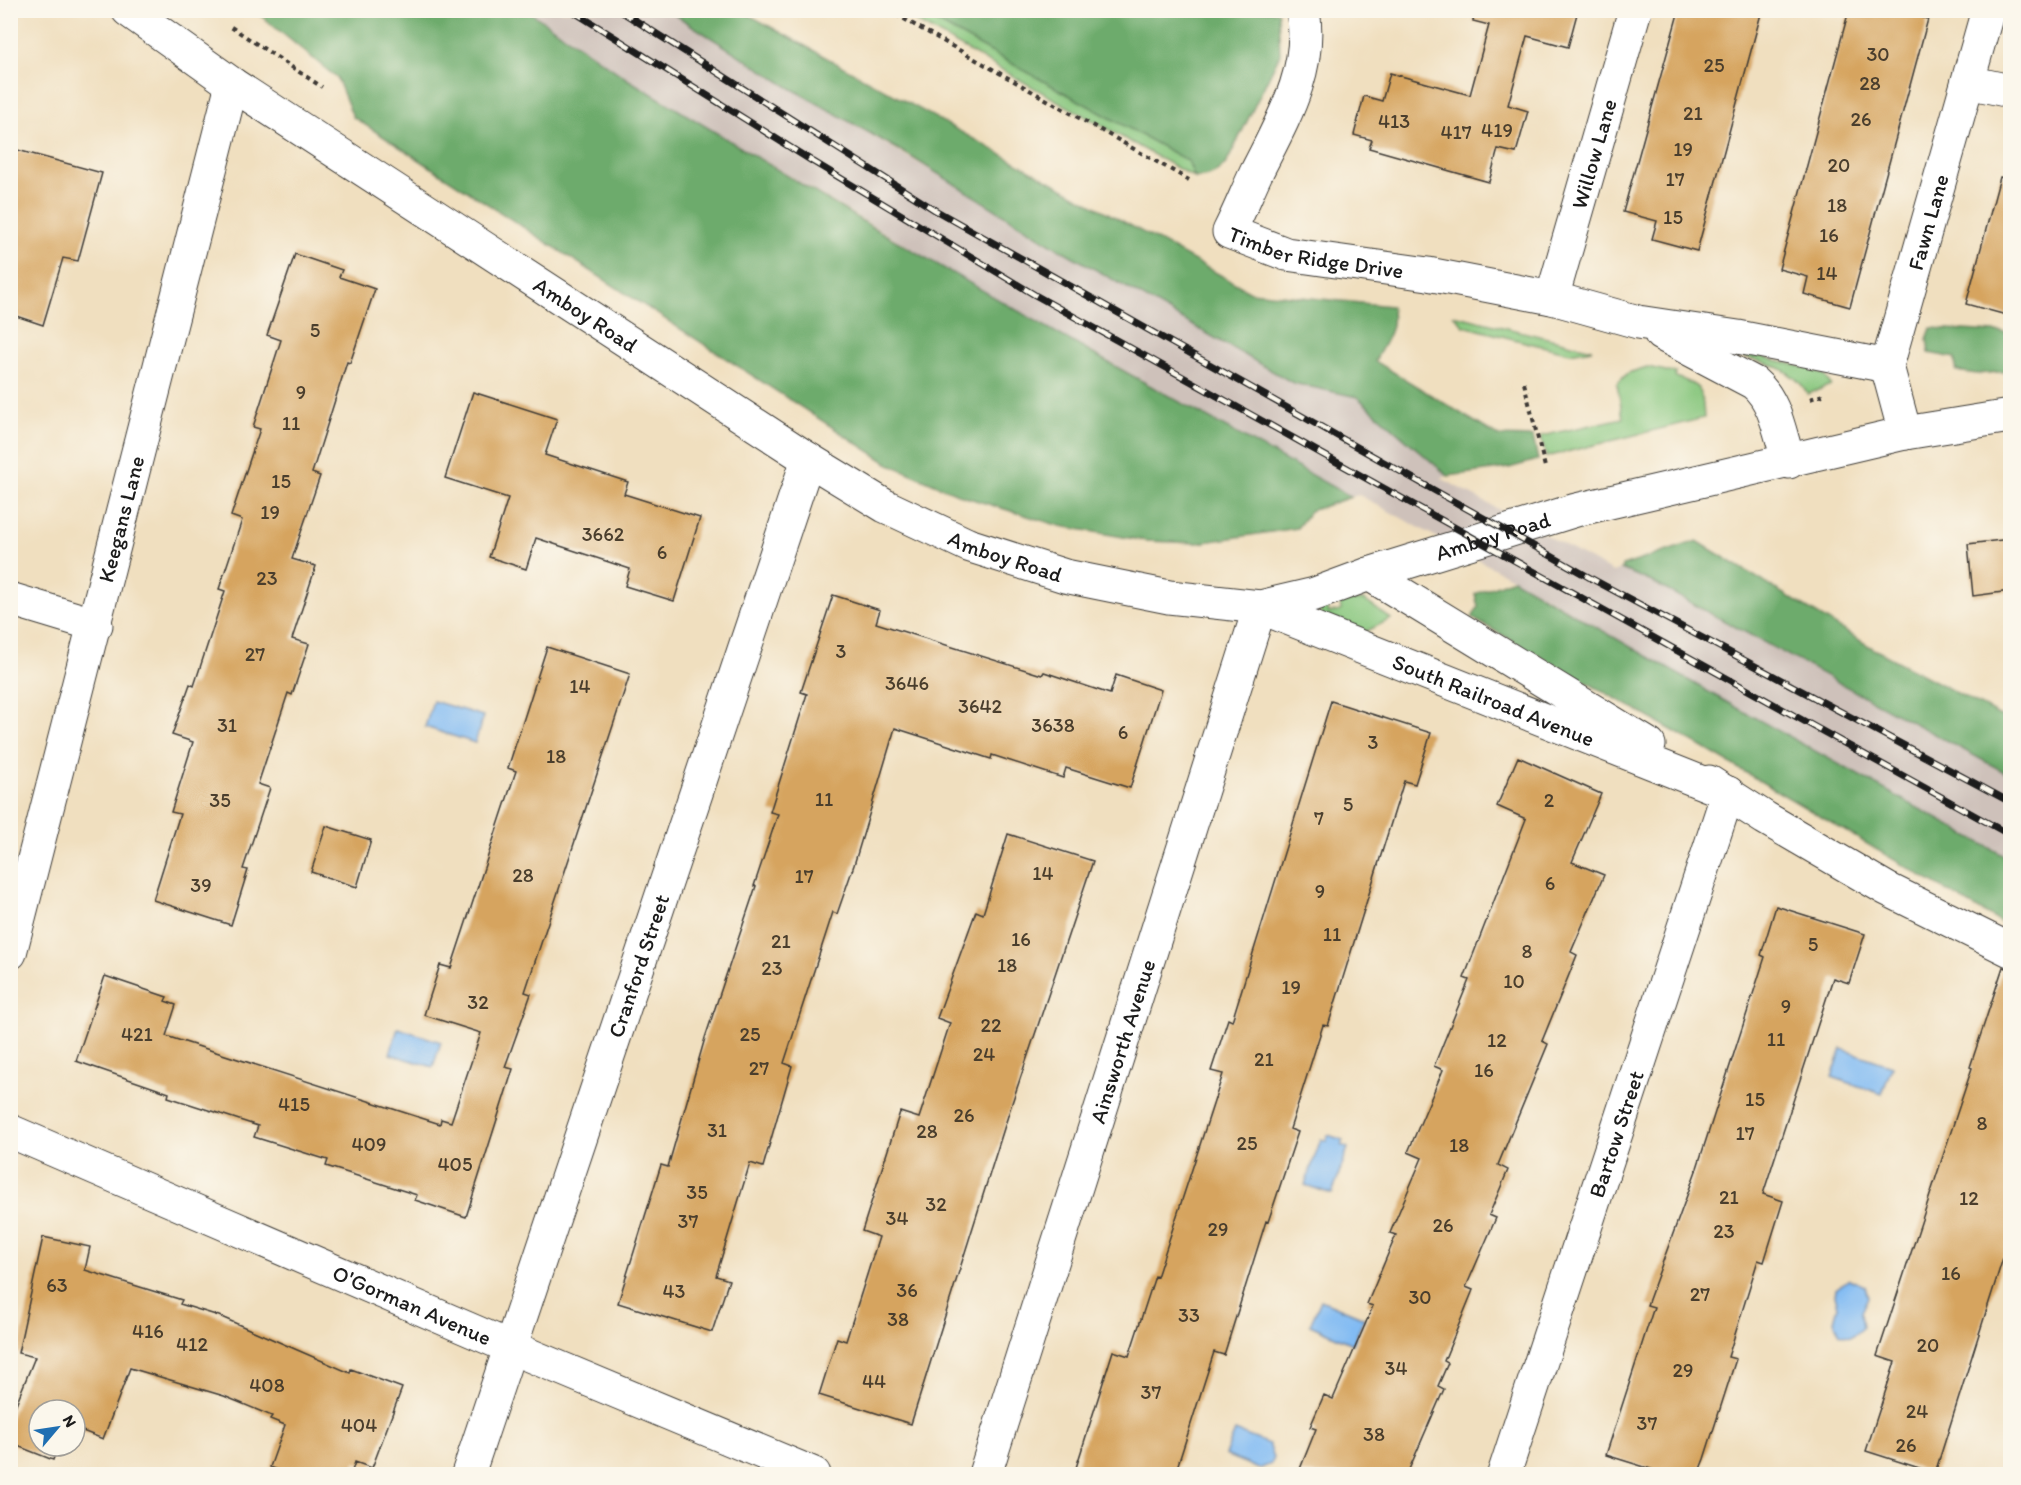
<svg xmlns="http://www.w3.org/2000/svg" width="2021" height="1485" font-family="Itim,sans-serif">
<style>
.industrial{fill:#cec1ba}
.green{fill:#87c67d;stroke:#52714c;stroke-width:1.5}
.forest{fill:#6dab6c;stroke:#446444;stroke-width:1.5}
.water{fill:#82bbf3;stroke:#4f6c88;stroke-width:1.5}
.building{fill:#d6a45f}
.lines{fill:none;stroke-linecap:round;stroke-linejoin:round}
.minor-casing{stroke:#3c3934;stroke-width:35}
.major-casing{stroke:#3c3934;stroke-width:35}
.path{stroke:#3c3934;stroke-width:4;stroke-dasharray:4.5 4.5;stroke-linecap:butt}
.minor{stroke:#fff;stroke-width:33}
.major{stroke:#fff;stroke-width:33}
.rail-casing{stroke:#1c1c1c;stroke-width:7}
.rail{stroke:#fbf7ec;stroke-width:4.5;stroke-dasharray:14;stroke-linecap:butt}
.labels{text-anchor:middle;dominant-baseline:central;stroke-width:4.5;stroke-linejoin:round;paint-order:stroke}
.number-label{font-size:20px;fill:#4a3e2d}
.street-label{font-size:22px;fill:#1c1c1c;stroke:#fbf7ec}
</style>
<rect width="100%" height="100%" fill="#fbf7ec"/>
<filter id="ink" filterUnits="userSpaceOnUse"><feTurbulence type="fractalNoise" baseFrequency=".0167" numOctaves="2"/><feDisplacementMap in="SourceGraphic" scale="12" xChannelSelector="R" yChannelSelector="G"/><feConvolveMatrix kernelMatrix="1 2 1 2 8 2 1 2 1" color-interpolation-filters="sRGB"/></filter>
<filter id="wash" filterUnits="userSpaceOnUse"><feTurbulence type="fractalNoise" baseFrequency=".008" numOctaves="4" result="noise"/><feDisplacementMap in="SourceGraphic" scale="24" xChannelSelector="R" yChannelSelector="G"/><feGaussianBlur stdDeviation="1.35" result="paint"/><feColorMatrix in="noise" values="0 0 0 0 0 0 0 0 0 0 0 0 0 0 0 0 0 1.4 0 .05"/><feComposite in="paint" operator="in"/></filter>
<g filter="url(#wash)">
<rect width="100%" height="100%" fill="#f0dfbf"/>
<path class="industrial" d="M528,11H669L787,86L1293,383L1357,397L1448,476L1441,478L1613,572L1621,569L1652,582L2010,775V859L1714,695L1543,595L1359,495L1351,497L986,293L629,80Z"/>
<path class="green" d="M897,11H917L1188,161L1195,178Z
M1454,315L1592,349L1570,353L1517,340L1464,326Z
M1722,347L1811,369L1824,375L1831,385L1808,394C1790,362 1752,360 1720,351Z
M1647,367L1676,373L1675,377C1703,385 1702,391 1704,418L1546,457L1541,436L1623,418L1617,384L1628,373Z
M1364,600L1391,619L1365,632L1321,616L1319,608L1326,602L1328,613L1341,611L1340,601Z"/>
<path class="forest" d="M255,11H528L629,80L874,228L1095,355L1351,497L1310,511L1297,528L1198,543L1146,541L1060,526L962,496L889,464L353,117L337,78Z
M669,11H742L1251,292L1391,306C1397,329 1385,341 1375,361L1498,436L1533,437L1538,460L1509,468L1448,476L1357,397L1293,383L1051,244L908,155L787,86Z
M917,11H1278L1280,54L1227,162C1218,174 1209,177 1195,178L1188,161Z
M1931,328L2010,333V371L1977,374L1956,371L1955,358L1929,353L1927,339Z
M1697,541L1874,649L2010,721V775L1652,582L1621,569L1622,566Z
M1513,579L1714,695L2010,859V928L1702,747L1472,618L1478,607L1475,594Z"/>
<path class="water" d="M433,701L483,716L475,743L425,727Z
M398,1028L441,1042L433,1067L390,1054Z
M1842,1049L1892,1066L1882,1094L1832,1077Z
M1328,1135L1343,1140L1341,1145L1348,1148L1332,1194L1305,1185L1321,1139L1326,1141Z
M1849,1279L1865,1286L1868,1297L1861,1312L1863,1327L1851,1337L1840,1334L1834,1321L1838,1306L1835,1295L1836,1289Z
M1321,1300L1364,1318L1353,1344L1310,1325Z
M1235,1431L1269,1444L1274,1457L1271,1464L1259,1469L1225,1455Z"/>
<g id="blocks">
<path class="building" d="M1475,10H1578L1568,47L1527,36L1508,105L1528,111L1516,153L1498,149L1489,182L1369,148L1372,140L1354,135L1364,96L1382,101L1390,73L1470,95L1489,25L1473,21Z
M1679,10H1762L1697,251L1652,239L1657,221L1623,212Z
M1849,10H1896L1928,19L1850,307L1804,294L1808,277L1779,269Z
M10,148L102,173L78,261L63,258L43,325L10,314Z
M2000,177L2010,179V316L1966,304Z
M295,254L342,270L339,277L375,289L350,363L347,362L312,473L320,476L292,559L316,566L292,639L309,644L292,695L288,693L258,784L270,788L243,869L248,870L231,925L153,900L180,814L171,812L193,742L172,735L190,684L194,686L225,591L219,589L242,520L231,516L260,429L253,427L281,340L267,335Z
M473,392L557,419L545,455L628,482L624,494L700,518L674,601L625,586L630,569L536,538L526,569L489,557L508,498L445,478Z
M2010,539V591L1973,596L1968,544Z
M833,595L880,610L876,623L1042,675L1044,672L1110,694L1116,675L1161,690L1130,788L1066,768L1063,778L992,755L991,759L895,728L854,865L837,914L833,912L784,1063L792,1066L763,1167L750,1163L733,1219L716,1276L729,1280L712,1332L618,1303L661,1165L668,1167L705,1038L756,886H754L778,814L770,812L807,694L801,692Z
M547,647L630,674L525,992L531,994L505,1067L513,1069L466,1217L415,1200L417,1195L326,1166L328,1160L254,1137L258,1126L168,1097L169,1093L76,1061L105,976L167,997L165,1001L176,1005L166,1036L440,1124L441,1119L451,1122L481,1033L424,1015L440,965L451,968L516,771L508,768Z
M1331,701L1431,733L1415,784L1404,781L1328,1026L1323,1025L1290,1129L1298,1132L1268,1222L1266,1221L1224,1355L1214,1352L1175,1474H1074L1113,1351L1129,1356L1155,1276L1157,1277L1223,1074L1211,1071L1228,1019L1232,1021Z
M1518,757L1601,794L1572,862L1604,875L1571,952L1577,955L1542,1041L1548,1044L1498,1165L1508,1170L1489,1215L1496,1218L1466,1287L1473,1290L1444,1361L1448,1363L1438,1386L1444,1389L1407,1474H1298L1316,1429L1310,1427L1324,1395L1333,1399L1373,1306L1367,1304L1396,1235L1390,1233L1422,1158L1408,1152L1443,1070L1434,1066L1469,980L1464,978L1526,819L1497,806Z
M326,826L371,840L357,887L311,872Z
M1008,834L1093,861L1012,1103L911,1424L819,1395L837,1338L846,1341L879,1237L862,1231L900,1112L919,1118L950,1023L937,1018L976,911L983,914Z
M1776,906L1865,934L1849,983L1833,978L1763,1194L1783,1201L1764,1262L1758,1260L1728,1357L1736,1359L1704,1459L1698,1474H1667L1606,1455L1654,1307L1647,1305L1697,1168L1765,957L1761,955Z
M2003,967L2010,969V1236L1935,1473L1866,1451L1895,1362L1877,1356L1972,1068L1970,1067Z
M43,1237L90,1247L85,1270L182,1300L180,1304L219,1316L350,1373L351,1369L402,1388L372,1468L355,1462L351,1474H289L270,1467L285,1425L270,1419L272,1416L224,1396L130,1368L103,1439L75,1428V1410H39V1446H58L53,1460L10,1443V1419L35,1357L18,1353Z"/>
</g>
</g>
<g filter="url(#ink)">
<use href="#blocks" fill-opacity="0" stroke="#3c3934" stroke-width="1.5"/>
<g class="lines">
<defs>
<g id="minor">
<path id="s1" d="M1303,10C1313,71 1282,121 1256,173C1247,192 1239,212 1229,232L1286,254L1428,274L1552,298L1638,322L1738,337L1887,366"/>
<path d="M1968,82L2010,91"/>
<path id="s2" d="M1552,298L1635,10"/>
<path d="M1661,334L1754,383C1776,401 1780,436 1789,462"/>
<path id="s3" d="M1905,433L1887,366L1988,10"/>
<path d="M1369,574L1649,745"/>
<path d="M10,599L96,625"/>
<path d="M1709,782L1765,818L1887,889L2010,950"/>
<path id="s4" d="M10,953L232,84"/>
<path id="s5" d="M10,1131L510,1347L814,1474"/>
<path id="s6" d="M468,1474L808,459"/>
<path id="s7" d="M985,1474L1260,607L1728,793"/>
<path id="s8" d="M1504,1474L1728,793"/>
</g>
<g id="major">
<path id="s9" d="M128,10L232,84L808,459L885,506L968,545L1065,576L1169,597L1260,607L1315,594L1369,574L1576,510L1905,433L2010,416"/>
</g>
</defs>
<use href="#minor" class="minor-casing"/>
<use href="#major" class="major-casing"/>
<path class="path" d="M888,10L1189,180
M231,27L322,87
M1524,383L1545,467
M1810,399L1826,394"/>
<use href="#minor" class="minor"/>
<use href="#major" class="major"/>
<defs>
<path id="rail" d="M571,10L812,161L1035,295L2010,835
M619,10L935,210L1594,580L2010,802"/>
</defs>
<use href="#rail" class="rail-casing"/>
<use href="#rail" class="rail"/>
</g>
</g>
<g class="labels">
<g class="number-label">
<text x="1878" y="54">30</text>
<text x="1714" y="65">25</text>
<text x="1870" y="83">28</text>
<text x="1693" y="113">21</text>
<text x="1861" y="119">26</text>
<text x="1394" y="121">413</text>
<text x="1497" y="130">419</text>
<text x="1456" y="132">417</text>
<text x="1683" y="149">19</text>
<text x="1839" y="165">20</text>
<text x="1675" y="179">17</text>
<text x="1837" y="205">18</text>
<text x="1673" y="217">15</text>
<text x="1829" y="235">16</text>
<text x="1827" y="273">14</text>
<text x="315" y="330">5</text>
<text x="301" y="392">9</text>
<text x="291" y="423">11</text>
<text x="281" y="481">15</text>
<text x="270" y="512">19</text>
<text x="603" y="534">3662</text>
<text x="662" y="552">6</text>
<text x="267" y="578">23</text>
<text x="841" y="651">3</text>
<text x="255" y="654">27</text>
<text x="907" y="683">3646</text>
<text x="580" y="686">14</text>
<text x="980" y="706">3642</text>
<text x="227" y="725">31</text>
<text x="1053" y="725">3638</text>
<text x="1123" y="732">6</text>
<text x="1373" y="742">3</text>
<text x="556" y="756">18</text>
<text x="824" y="799">11</text>
<text x="220" y="800">35</text>
<text x="1549" y="800">2</text>
<text x="1348" y="804">5</text>
<text x="1319" y="818">7</text>
<text x="1043" y="873">14</text>
<text x="523" y="875">28</text>
<text x="804" y="876">17</text>
<text x="1550" y="883">6</text>
<text x="201" y="885">39</text>
<text x="1320" y="891">9</text>
<text x="1332" y="934">11</text>
<text x="1021" y="939">16</text>
<text x="781" y="941">21</text>
<text x="1813" y="944">5</text>
<text x="1527" y="951">8</text>
<text x="1007" y="965">18</text>
<text x="772" y="968">23</text>
<text x="1514" y="981">10</text>
<text x="1291" y="987">19</text>
<text x="478" y="1002">32</text>
<text x="1786" y="1006">9</text>
<text x="991" y="1025">22</text>
<text x="137" y="1034">421</text>
<text x="750" y="1034">25</text>
<text x="1776" y="1039">11</text>
<text x="1497" y="1040">12</text>
<text x="984" y="1054">24</text>
<text x="1264" y="1059">21</text>
<text x="759" y="1068">27</text>
<text x="1484" y="1070">16</text>
<text x="1755" y="1099">15</text>
<text x="294" y="1104">415</text>
<text x="964" y="1115">26</text>
<text x="1982" y="1123">8</text>
<text x="717" y="1130">31</text>
<text x="927" y="1131">28</text>
<text x="1745" y="1133">17</text>
<text x="1247" y="1143">25</text>
<text x="369" y="1144">409</text>
<text x="1459" y="1145">18</text>
<text x="455" y="1164">405</text>
<text x="697" y="1192">35</text>
<text x="1729" y="1197">21</text>
<text x="1969" y="1198">12</text>
<text x="936" y="1204">32</text>
<text x="897" y="1218">34</text>
<text x="688" y="1221">37</text>
<text x="1443" y="1225">26</text>
<text x="1218" y="1229">29</text>
<text x="1724" y="1231">23</text>
<text x="1951" y="1273">16</text>
<text x="57" y="1285">63</text>
<text x="907" y="1290">36</text>
<text x="674" y="1291">43</text>
<text x="1700" y="1294">27</text>
<text x="1420" y="1297">30</text>
<text x="1189" y="1315">33</text>
<text x="898" y="1319">38</text>
<text x="148" y="1331">416</text>
<text x="192" y="1344">412</text>
<text x="1928" y="1345">20</text>
<text x="1396" y="1368">34</text>
<text x="1683" y="1370">29</text>
<text x="874" y="1381">44</text>
<text x="267" y="1385">408</text>
<text x="1151" y="1392">37</text>
<text x="1917" y="1411">24</text>
<text x="1647" y="1423">37</text>
<text x="359" y="1425">404</text>
<text x="1374" y="1434">38</text>
<text x="1906" y="1445">26</text>
</g>
<g class="street-label">
<text stroke="none"><textPath href="#s2" startOffset="150">Willow Lane</textPath></text>
<text stroke="none"><textPath href="#s3" startOffset="219">Fawn Lane</textPath></text>
<text stroke="none"><textPath href="#s1" startOffset="328">Timber Ridge Drive</textPath></text>
<text stroke="none"><textPath href="#s9" startOffset="550">Amboy Road</textPath></text>
<text stroke="none"><textPath href="#s4" startOffset="448">Keegans Lane</textPath></text>
<text stroke="none"><textPath href="#s9" startOffset="1540">Amboy Road</textPath></text>
<text stroke="none"><textPath href="#s9" startOffset="1036">Amboy Road</textPath></text>
<text stroke="none"><textPath href="#s7" startOffset="1161">South Railroad Avenue</textPath></text>
<text stroke="none"><textPath href="#s6" startOffset="536">Cranford Street</textPath></text>
<text stroke="none"><textPath href="#s7" startOffset="454">Ainsworth Avenue</textPath></text>
<text stroke="none"><textPath href="#s8" startOffset="358">Bartow Street</textPath></text>
<text stroke="none"><textPath href="#s5" startOffset="438">O'Gorman Avenue</textPath></text>
</g>
</g>
<rect width="2021" height="1485" fill="none" stroke="#fbf7ec" stroke-width="36"/>
<g transform="translate(57 1428) rotate(61)"><circle r="28" fill="#fbf7ec" stroke="#a29f99" stroke-width="1.5"/>
<path d="M0-4.5L10 22L0 15L-10 22Z" fill="#1f6fb2"/>
<text y="-9" font-size="16" font-weight="bold" text-anchor="middle" fill="#1c1c1c">N</text>
</g>
</svg>
